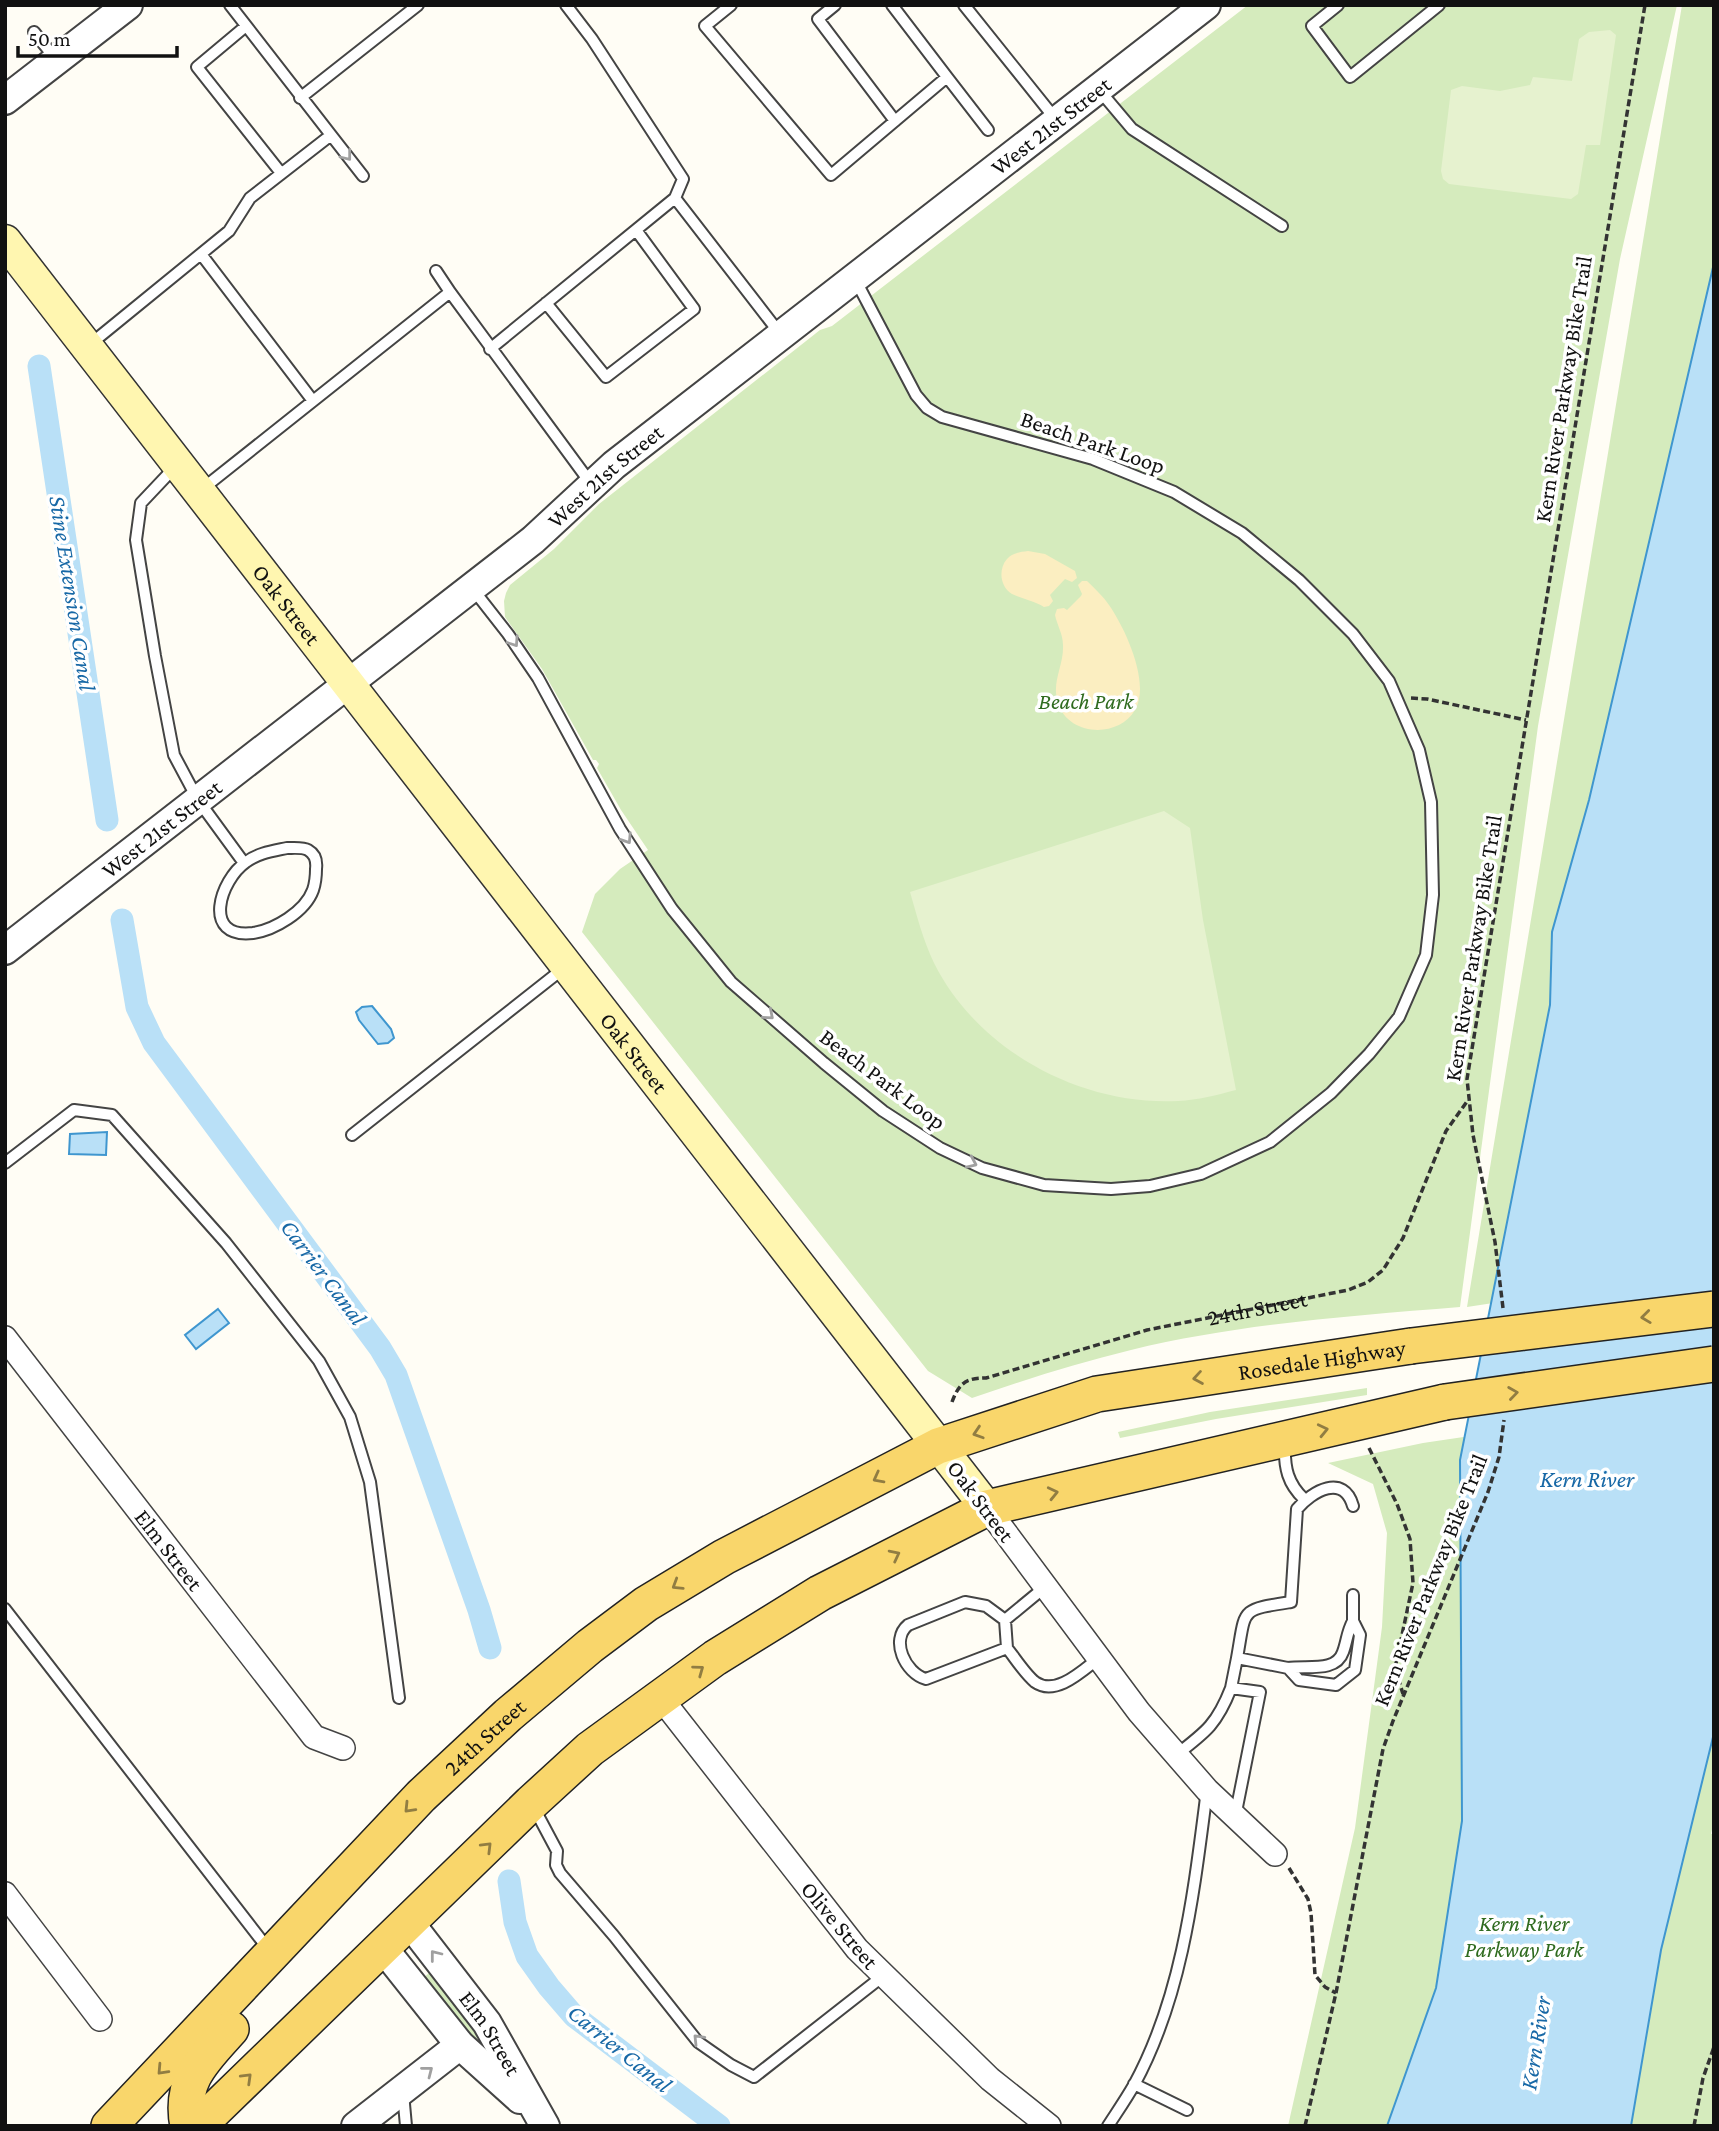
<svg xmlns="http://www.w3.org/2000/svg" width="1719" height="2131" font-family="'Crimson Pro',serif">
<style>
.green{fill:#d5ebbd}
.sand{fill:#fbeec1}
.pitch{fill:#e6f2cf}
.water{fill:#b9e0f7;stroke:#3f96cf;stroke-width:2}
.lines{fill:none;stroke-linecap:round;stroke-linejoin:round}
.canal{stroke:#b9e0f7;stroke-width:23}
.service-casing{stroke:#444;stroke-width:14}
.minor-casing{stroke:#444;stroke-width:26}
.tertiary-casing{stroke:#444;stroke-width:32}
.secondary-casing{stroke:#333;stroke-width:35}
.primary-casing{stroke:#222;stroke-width:38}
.path{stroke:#333;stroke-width:3.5;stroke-dasharray:7 3.5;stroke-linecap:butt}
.service{stroke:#fff;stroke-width:10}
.minor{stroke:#fff;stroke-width:23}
.tertiary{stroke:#fff;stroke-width:28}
.secondary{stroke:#fff6b0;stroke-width:32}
.primary{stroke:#f9d66b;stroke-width:35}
.primary-bridge-casing{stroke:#222;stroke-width:38;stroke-linecap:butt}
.primary-bridge{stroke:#f9d66b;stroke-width:35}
.oneway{stroke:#a0a0a0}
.oneway2{stroke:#917d42}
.labels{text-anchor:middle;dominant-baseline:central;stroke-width:7;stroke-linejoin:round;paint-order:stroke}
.street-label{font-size:23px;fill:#111;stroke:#fff}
.park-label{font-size:23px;font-style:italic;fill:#2f6b1f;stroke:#fff}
.water-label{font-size:24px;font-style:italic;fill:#1768a6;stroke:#fff}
</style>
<rect width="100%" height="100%" fill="#fffdf5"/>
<path class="green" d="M1248,5H1677L1620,259L1538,726L1460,1307C1350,1316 1238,1324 1131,1350C1077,1363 1024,1380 972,1398L928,1371L582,932L595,894L620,869L648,850L621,810L597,768L599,764L596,760H593L542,669L505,617L504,601L506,593L510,585L554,549L599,504L820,330L832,326Z
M1682,5H1714V1269L1467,1307Z
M1367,1388V1395L1216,1419L1120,1438L1118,1432L1210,1412Z
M1714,1400V1820L1711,1834L1714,1833V2126H1288L1355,1828L1382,1627L1387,1533L1373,1484L1328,1463L1423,1443Z
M429,1973L474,2031L479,2041L473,2045L421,1980Z"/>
<path class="sand" d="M1028,551L1045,554L1075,571L1077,578L1072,582L1065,579L1050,595L1053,601L1049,606L1044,607C1034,601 1022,599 1012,594C1000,587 998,569 1007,559C1012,553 1020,552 1028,551Z
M1082,581H1087C1095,589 1103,596 1109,605C1125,628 1151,683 1135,710C1118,739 1068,736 1058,703C1051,682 1064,666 1063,645C1063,634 1057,625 1055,615L1057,609L1064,608L1067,610L1081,596L1082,594L1078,585Z"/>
<path class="pitch" d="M1610,30L1616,35L1600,145H1586L1578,194L1571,199L1449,184L1443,179L1441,171L1451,90L1462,86L1500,91L1530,85L1533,77L1572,81L1579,39L1589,32Z
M1164,811L1190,828L1203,920L1236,1090C1217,1095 1198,1100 1178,1101C1081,1106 978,1051 934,963C923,940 917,916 910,892Z"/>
<path class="water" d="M1714,263V1733L1661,1950L1631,2126H1387L1436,1988L1462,1821L1460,1460L1550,1005L1552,932L1589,800Z
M372,1006L391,1029L394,1038L388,1043L378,1044L359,1020L356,1012L362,1007Z
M107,1132L106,1155L69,1154L70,1134Z
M218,1309L229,1323L196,1349L185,1335Z"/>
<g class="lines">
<path class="canal" d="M39,366L107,820
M122,920L137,1007L154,1043L380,1348L396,1375L479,1610L490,1648
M509,1881L515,1922L527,1956L549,1987L574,2016L719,2126"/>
<defs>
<path id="service" d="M731,5L705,26L831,175L947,77L988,130
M835,5L818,19L895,121
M892,5L947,77
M964,5L1057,121
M1338,5L1312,26L1350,77L1439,5
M246,26L197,67L281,173
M34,32L55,58
M1100,91L1132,129L1282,226
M300,98L418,5
M331,135L363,176
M675,198L781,335
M201,254L313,401
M436,271L450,292
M546,303L606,377L694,309L636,230
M88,346L229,231L250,198L331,135L230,5
M490,349L675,198L683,179L592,39L566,5
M175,467L141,503L136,540L155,656L174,755L198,800L244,863
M201,490L450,292L592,485
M472,588L508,634L538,678L620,829L672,909L731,982L824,1063L883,1111L940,1148L982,1168L1044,1185L1111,1189L1150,1186L1201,1174L1270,1142L1331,1093L1369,1054L1399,1017L1426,955L1433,895L1431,802L1419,750L1389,681L1353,634L1299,580L1242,533L1174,492L1093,459L942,417L927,408L916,395L855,279
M287,848C294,848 303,847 308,850C315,854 317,861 316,869C316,876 315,884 313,890C305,912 274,930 253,933C201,939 220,880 246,862C258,853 273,851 287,848Z
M352,1135L564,968
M5,1163L74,1110L112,1115L226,1243L319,1361L350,1417L370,1482L399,1698
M1285,1445C1284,1468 1288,1484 1304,1499
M965,1602L986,1606L1005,1620L1007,1648L926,1679C905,1673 890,1640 908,1625Z
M5,1609L269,1950
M1005,1620L1045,1587
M1353,1621V1595
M1007,1648C1015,1658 1025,1674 1035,1682C1056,1697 1083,1670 1099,1658
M1237,1658C1246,1608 1239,1610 1291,1602L1297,1509C1312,1491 1344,1473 1353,1506
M1231,1688L1237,1658L1288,1668L1299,1680L1336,1685L1355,1670L1360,1635L1353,1621C1347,1632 1347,1641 1343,1652C1336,1673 1306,1665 1288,1668
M1176,1755C1206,1732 1217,1724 1231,1688L1260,1692L1235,1817
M533,1806L557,1851L556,1865L560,1873L614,1936L698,2042L731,2065L754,2077L883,1976
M1134,2084L1187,2110
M403,2093L406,2126
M1108,2126C1117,2112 1126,2099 1134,2085C1183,1995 1194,1890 1207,1790"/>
<g id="minor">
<path id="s2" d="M5,1338L314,1737L343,1748"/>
<path d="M987,1508L1139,1712L1207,1790L1275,1854"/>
<path d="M660,1697L857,1949L990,2079L1049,2126"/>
<path d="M5,1894L100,2019"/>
</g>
<g id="tertiary">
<path d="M5,100L128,5"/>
<path id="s3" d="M5,950L533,540L614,465L1206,5"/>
<path id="s4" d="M409,1922L487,2023L545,2126"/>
<path d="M383,1948L460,2045L520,2099"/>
<path d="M356,2126L460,2045"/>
</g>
<g id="secondary">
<path id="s5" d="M5,241L987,1508"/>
</g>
<g id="primary">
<path id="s6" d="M109,2126L421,1796L508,1715L590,1646L646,1604L724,1557L938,1446L1097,1394L1411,1346"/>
<path d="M188,2126C179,2081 203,2060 231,2029"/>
<path d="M198,2126L531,1803L590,1749L715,1658L820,1593L987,1508L1445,1402"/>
</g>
</defs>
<use href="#service" class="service-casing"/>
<use href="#minor" class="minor-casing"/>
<use href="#tertiary" class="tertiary-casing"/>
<use href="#secondary" class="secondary-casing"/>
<use href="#primary" class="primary-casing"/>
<g class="path">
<path d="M1411,698L1427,699L1526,720"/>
<path d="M1503,1308L1495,1242L1473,1135L1467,1079L1645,5"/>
<path id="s1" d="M952,1402C959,1383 966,1378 986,1378L1147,1330L1348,1290L1368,1282L1383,1270L1403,1238L1446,1131L1468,1100"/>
<path d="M1369,1448L1397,1504L1410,1539L1413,1583L1395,1668L1403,1694"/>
<path d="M1289,1868L1308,1899L1311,1913L1315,1975L1325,1987L1336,1993"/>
<path d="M1305,2126L1336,1993L1383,1749L1393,1721L1488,1492L1499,1457L1504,1420"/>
<path d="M1694,2126L1703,2078L1714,2047"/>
</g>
<use href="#service" class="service"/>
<use href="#minor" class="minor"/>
<use href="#tertiary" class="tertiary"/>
<use href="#secondary" class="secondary"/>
<use href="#primary" class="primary"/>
<defs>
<path id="primary-bridge" d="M1411,1346L1714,1309
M1445,1402L1714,1364"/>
</defs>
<use href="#primary-bridge" class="primary-bridge-casing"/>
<use href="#primary-bridge" class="primary-bridge"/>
</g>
<defs><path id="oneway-chevron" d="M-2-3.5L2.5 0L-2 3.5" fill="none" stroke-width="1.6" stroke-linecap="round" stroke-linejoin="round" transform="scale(1.75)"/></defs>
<g class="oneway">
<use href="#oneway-chevron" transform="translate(347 156) rotate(52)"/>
<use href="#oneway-chevron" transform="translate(514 642) rotate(56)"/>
<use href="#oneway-chevron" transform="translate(627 839) rotate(57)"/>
<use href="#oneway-chevron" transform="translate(769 1015) rotate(41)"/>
<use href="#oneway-chevron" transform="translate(972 1163) rotate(24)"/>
<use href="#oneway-chevron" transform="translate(435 1955) rotate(-128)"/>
<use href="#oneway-chevron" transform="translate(698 2039) rotate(-134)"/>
<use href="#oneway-chevron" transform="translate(428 2071) rotate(-38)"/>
</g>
<g class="oneway2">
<use href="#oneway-chevron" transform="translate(1646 1317) rotate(173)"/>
<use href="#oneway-chevron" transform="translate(1198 1378) rotate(171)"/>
<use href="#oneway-chevron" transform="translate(1513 1393) rotate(-8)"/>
<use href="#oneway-chevron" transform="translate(1323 1430) rotate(-13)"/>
<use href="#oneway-chevron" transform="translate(978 1433) rotate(162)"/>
<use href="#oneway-chevron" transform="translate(878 1478) rotate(152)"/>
<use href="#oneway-chevron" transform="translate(1053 1493) rotate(-13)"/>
<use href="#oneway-chevron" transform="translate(895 1555) rotate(-27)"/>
<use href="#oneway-chevron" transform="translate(677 1585) rotate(148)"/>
<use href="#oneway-chevron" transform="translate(699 1670) rotate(-36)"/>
<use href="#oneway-chevron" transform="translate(409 1808) rotate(134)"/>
<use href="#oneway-chevron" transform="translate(487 1847) rotate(-45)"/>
<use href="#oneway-chevron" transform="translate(162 2070) rotate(133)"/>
<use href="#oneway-chevron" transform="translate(247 2078) rotate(-44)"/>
</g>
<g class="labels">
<g class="street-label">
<text stroke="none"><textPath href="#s3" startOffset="1332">West 21st Street</textPath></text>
<text transform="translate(1563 389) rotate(-81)">Kern River Parkway Bike Trail</text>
<text transform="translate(1093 442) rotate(19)">Beach Park Loop</text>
<text stroke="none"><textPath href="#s3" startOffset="765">West 21st Street</textPath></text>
<text stroke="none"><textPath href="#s5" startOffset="460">Oak Street</textPath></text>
<text stroke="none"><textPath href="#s3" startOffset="198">West 21st Street</textPath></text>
<text transform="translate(1473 948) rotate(-81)">Kern River Parkway Bike Trail</text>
<text stroke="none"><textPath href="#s5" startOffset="1027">Oak Street</textPath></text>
<text transform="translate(883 1079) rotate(37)">Beach Park Loop</text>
<text stroke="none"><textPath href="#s1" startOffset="326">24th Street</textPath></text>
<text stroke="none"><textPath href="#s6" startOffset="1477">Rosedale Highway</textPath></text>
<text transform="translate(981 1501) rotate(53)">Oak Street</text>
<text stroke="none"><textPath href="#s2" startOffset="268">Elm Street</textPath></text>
<text transform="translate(1430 1580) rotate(-68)">Kern River Parkway Bike Trail</text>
<text stroke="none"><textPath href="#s6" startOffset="541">24th Street</textPath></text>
<text transform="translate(840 1925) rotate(50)">Olive Street</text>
<text stroke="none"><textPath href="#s4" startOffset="138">Elm Street</textPath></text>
</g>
<g class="park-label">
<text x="1086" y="701">Beach Park</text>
<text x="1524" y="1923">Kern River<tspan x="1524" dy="26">Parkway Park</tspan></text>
</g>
<g class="water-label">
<text transform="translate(73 593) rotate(81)">Stine Extension Canal</text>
<text transform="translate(324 1272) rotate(53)">Carrier Canal</text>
<text x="1587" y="1478">Kern River</text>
<text transform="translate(1535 2043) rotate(-81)">Kern River</text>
<text transform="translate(620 2048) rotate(39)">Carrier Canal</text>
</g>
</g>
<rect width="1719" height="2131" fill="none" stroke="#111111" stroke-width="14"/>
<path d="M18 46v10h159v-10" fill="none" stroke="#111111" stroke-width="3.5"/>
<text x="28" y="46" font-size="21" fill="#111111" stroke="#ffffff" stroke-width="5" paint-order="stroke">50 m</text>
</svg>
